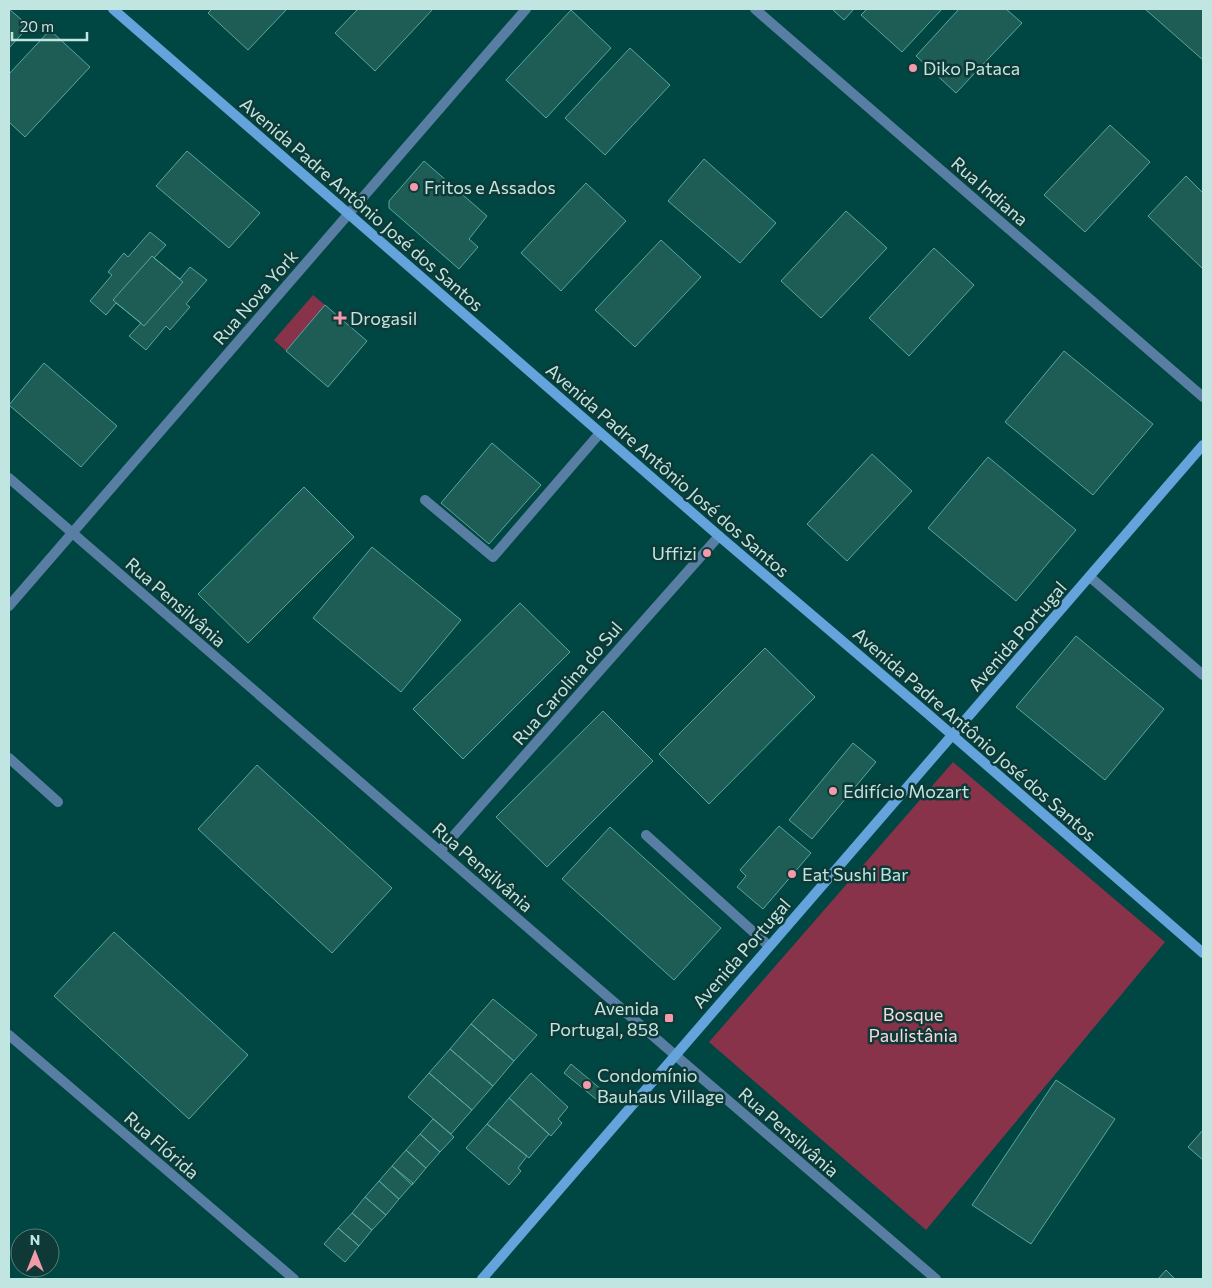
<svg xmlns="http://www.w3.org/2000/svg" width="1212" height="1288" font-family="Commissioner,sans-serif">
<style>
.green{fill:#883349}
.building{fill:#1e5c56;stroke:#59a79f}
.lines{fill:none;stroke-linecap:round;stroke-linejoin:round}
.lane{stroke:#587fa3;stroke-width:10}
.street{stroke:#587fa3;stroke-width:10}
.secondary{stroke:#64a3dc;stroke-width:10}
.poi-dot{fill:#f39aab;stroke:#0e3936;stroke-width:2}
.labels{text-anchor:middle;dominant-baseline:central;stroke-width:5;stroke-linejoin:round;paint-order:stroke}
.poi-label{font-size:18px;fill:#c1e6e1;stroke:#0e3936;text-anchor:start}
.street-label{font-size:18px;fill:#c1e6e1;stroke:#0e3936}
.park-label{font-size:18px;fill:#fad9de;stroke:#0e3936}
</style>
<rect width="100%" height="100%" fill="#004642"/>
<path class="green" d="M313,295L325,305L286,351L274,340Z
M953,762L1165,942L926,1230L709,1042Z"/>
<path class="building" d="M9,9L29,26L9,48Z
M212,9H287L248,50L208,13Z
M358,9H433L375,71L335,33Z
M832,9H854L844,20Z
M867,9H942L902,52L861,15Z
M959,9H1006L1022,23L956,93L916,56Z
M1145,9H1203V60Z
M571,10L611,48L546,118L506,80Z
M50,30L90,67L25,137L9,122V74Z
M630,48L670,85L605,155L565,118Z
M1110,125L1150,162L1085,232L1044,195Z
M187,151L260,213L229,248L156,186Z
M704,159L776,223L740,263L668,201Z
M424,161L487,216L469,239L478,247L459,269L389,208V201Z
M1186,176L1203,193V269L1148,216Z
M586,183L626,221L561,291L521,253Z
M846,211L887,248L821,318L781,281Z
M150,232L166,245L154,258L180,279L190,267L207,280L186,304L190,307L170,330L166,326L146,350L129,336L141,323L116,303L106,315L90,301L112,275L108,272L124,253L128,257Z
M661,240L701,277L635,347L595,310Z
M934,248L974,285L909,356L869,318Z
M152,256L183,282L144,326L113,300Z
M325,305L367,341L328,387L286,351Z
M1064,351L1153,424L1093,495L1005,422Z
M44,363L117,426L81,467L9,405Z
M492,443L541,485L489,544L441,503Z
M872,454L912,491L847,561L807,524Z
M988,457L1076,530L1016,601L928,528Z
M304,487L354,537L248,643L198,594Z
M372,547L461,620L401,692L313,618Z
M520,603L570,652L463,759L413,709Z
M1076,636L1164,709L1105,780L1016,707Z
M765,648L815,697L709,804L659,754Z
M603,711L653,761L547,867L496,817Z
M853,743L876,762L812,839L789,820Z
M257,765L392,888L332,953L198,829Z
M779,826L811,853L763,909L737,887L746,876L740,870Z
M610,827L721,928L674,980L562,879Z
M114,932L248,1055L189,1119L54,996Z
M493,999L537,1035L514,1061L471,1024Z
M471,1024L514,1061L493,1086L450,1049Z
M450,1049L493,1086L472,1110L429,1073Z
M571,1064L609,1096L602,1104L564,1073Z
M429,1073L472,1110L451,1134L408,1097Z
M531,1073L568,1107L558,1119L562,1123L551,1136L509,1098Z
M1056,1080L1115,1119L1031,1244L972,1205Z
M509,1098L549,1134L529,1158L487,1124Z
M433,1119L454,1137L440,1152L420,1134Z
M487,1124L527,1156L518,1168L521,1171L509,1185L466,1148Z
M1203,1130V1160L1188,1147Z
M420,1134L440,1152L426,1168L406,1150Z
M406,1150L426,1168L412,1185L392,1166Z
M392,1166L413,1183L399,1199L379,1181Z
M379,1181L399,1199L386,1215L365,1197Z
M365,1197L386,1215L372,1230L352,1213Z
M352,1213L372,1230L359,1246L338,1228Z
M338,1228L359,1246L345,1262L324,1244Z
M1166,1270L1175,1279H1158Z"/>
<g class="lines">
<path class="lane" d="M9,758L58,802"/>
<path class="street" d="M755,9L1203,397
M9,478L675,1055L936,1279
M425,500L493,557L600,433
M1090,577L1203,675
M9,606L526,9
M646,835L769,946
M440,851L719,536
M9,1035L294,1279"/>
<path class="secondary" d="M113,9L719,536L928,714L1203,953
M482,1279L1203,445"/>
</g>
<g class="poi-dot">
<circle cx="913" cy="68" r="5"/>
<circle cx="414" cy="187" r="5"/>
<path d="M337.5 310.5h5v5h5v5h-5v5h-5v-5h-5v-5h5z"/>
<circle cx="707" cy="553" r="5"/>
<circle cx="833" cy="791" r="5"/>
<circle cx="792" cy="874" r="5"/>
<rect x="664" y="1013" width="10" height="10" rx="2.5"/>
<circle cx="587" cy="1085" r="5"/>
</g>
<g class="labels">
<g class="poi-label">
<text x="923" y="68">Diko Pataca</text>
<text x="424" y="187">Fritos e Assados</text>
<text x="350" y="318">Drogasil</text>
<text x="697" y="553" text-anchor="end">Uffizi</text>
<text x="843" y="791">Edifício Mozart</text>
<text x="802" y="874">Eat Sushi Bar</text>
<text x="659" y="1008" text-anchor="end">Avenida<tspan x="659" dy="21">Portugal, 858</tspan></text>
<text x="597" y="1075">Condomínio<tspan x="597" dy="21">Bauhaus Village</tspan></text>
</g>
<g class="street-label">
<text transform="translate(990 191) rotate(41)">Rua Indiana</text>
<text transform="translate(362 204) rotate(41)">Avenida Padre Antônio José dos Santos</text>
<text transform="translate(255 297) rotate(-49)">Rua Nova York</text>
<text transform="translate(668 470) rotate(41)">Avenida Padre Antônio José dos Santos</text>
<text transform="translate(176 602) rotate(41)">Rua Pensilvânia</text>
<text transform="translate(1017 636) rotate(-49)">Avenida Portugal</text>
<text transform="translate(567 683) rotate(-49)">Rua Carolina do Sul</text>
<text transform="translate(975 734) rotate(41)">Avenida Padre Antônio José dos Santos</text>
<text transform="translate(483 867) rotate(41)">Rua Pensilvânia</text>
<text transform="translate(741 953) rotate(-49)">Avenida Portugal</text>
<text transform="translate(789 1132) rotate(41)">Rua Pensilvânia</text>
<text transform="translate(162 1145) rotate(41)">Rua Flórida</text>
</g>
<g class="park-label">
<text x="913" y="1014">Bosque<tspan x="913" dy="21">Paulistânia</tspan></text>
</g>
</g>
<rect width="1212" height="1288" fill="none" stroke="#c1e6e1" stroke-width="20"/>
<g transform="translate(35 1253)"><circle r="24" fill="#0e3936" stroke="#567e7a"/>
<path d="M0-4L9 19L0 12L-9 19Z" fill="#f39aab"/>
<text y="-8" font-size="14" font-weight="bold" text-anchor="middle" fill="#c1e6e1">N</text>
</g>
<path d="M12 32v8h75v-8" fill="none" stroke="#c1e6e1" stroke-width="2.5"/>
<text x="20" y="32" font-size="15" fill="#c1e6e1" stroke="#0e3936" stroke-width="4" paint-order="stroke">20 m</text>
</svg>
